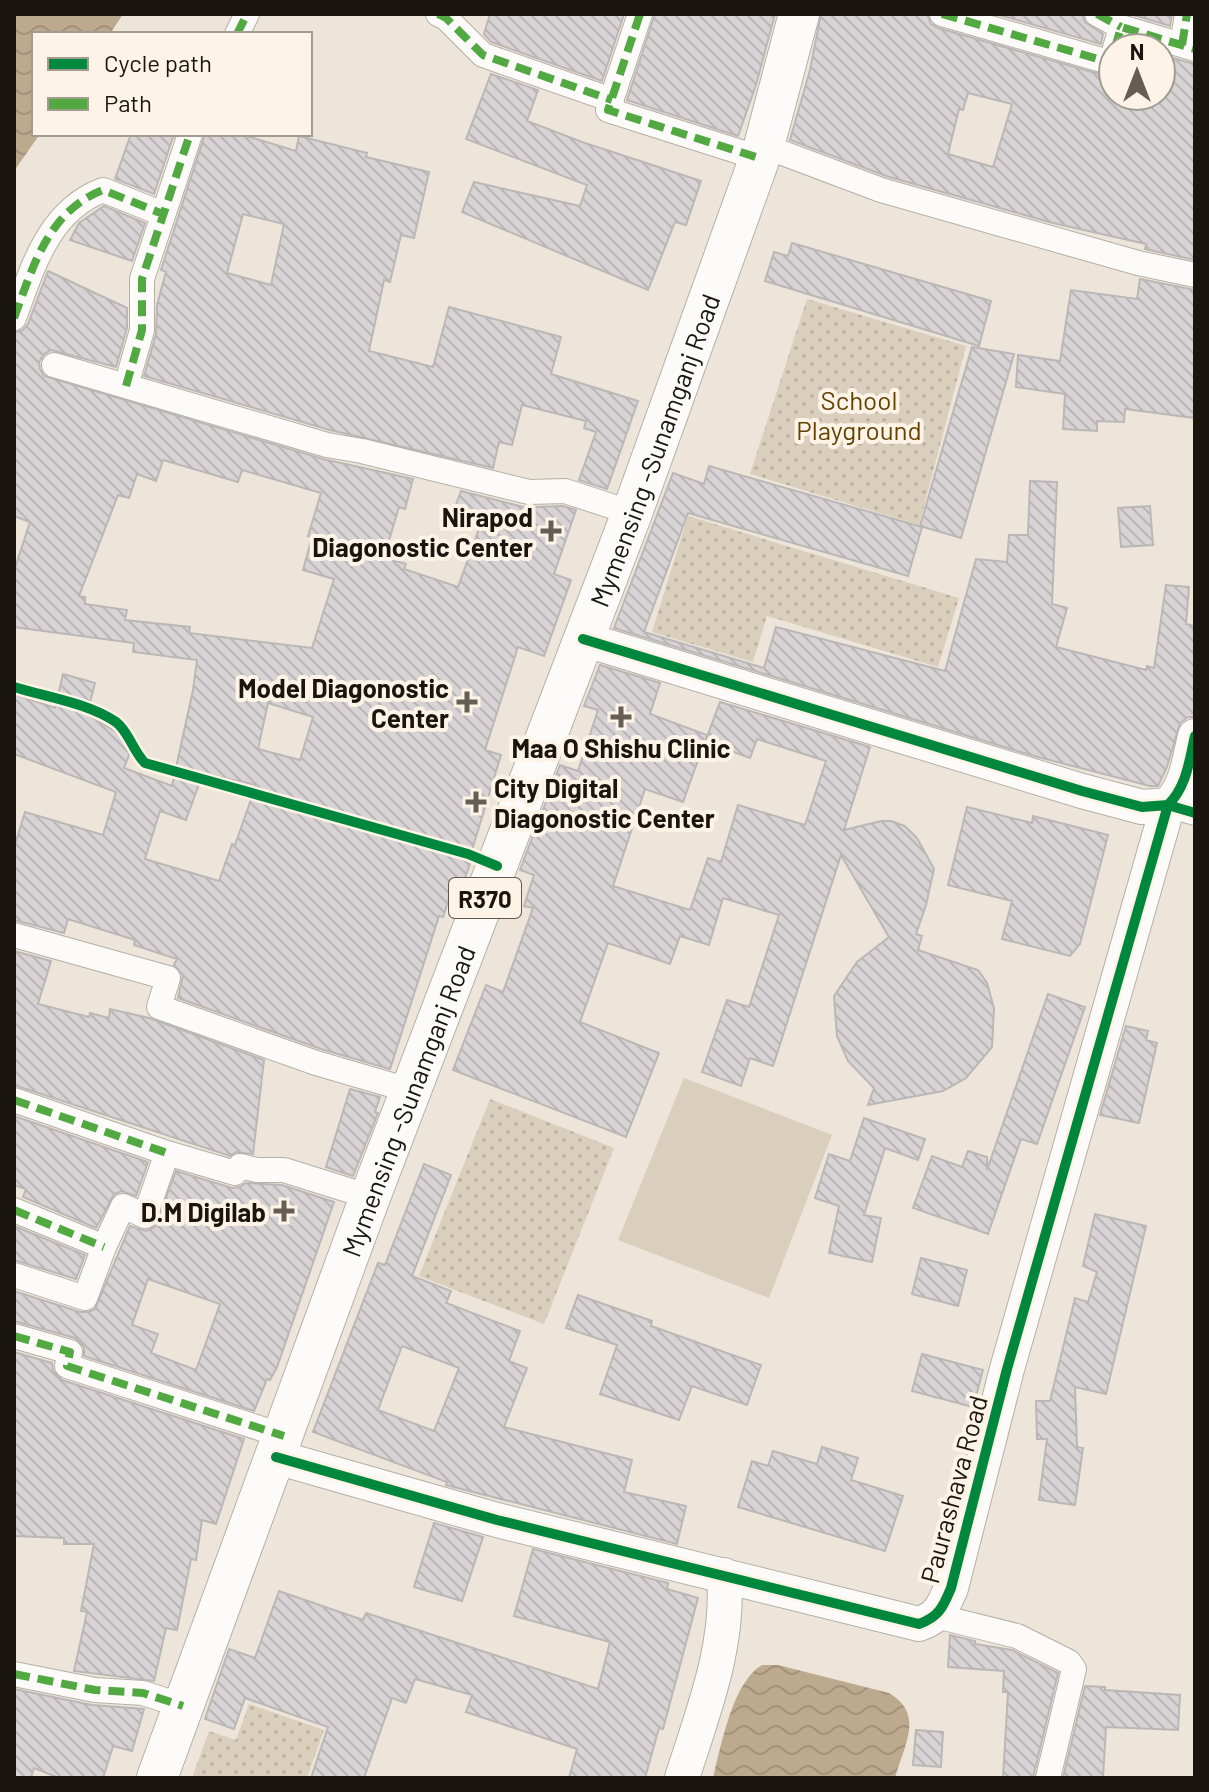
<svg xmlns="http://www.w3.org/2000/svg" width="1209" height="1792" font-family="Barlow,sans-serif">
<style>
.park{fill:url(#park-dots)}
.pitch{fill:#dacebc}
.water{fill:url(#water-waves)}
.building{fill:url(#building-back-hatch);stroke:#bbb7b6;stroke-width:2;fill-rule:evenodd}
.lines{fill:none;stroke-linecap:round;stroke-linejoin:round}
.street-casing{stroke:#b5b0a6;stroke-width:26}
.secondary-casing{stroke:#b5b0a6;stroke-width:36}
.primary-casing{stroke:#b5b0a6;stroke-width:42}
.street{stroke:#fcfbf9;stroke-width:24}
.secondary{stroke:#fcfbf9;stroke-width:34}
.primary{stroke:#fcfbf9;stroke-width:40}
.quiet{stroke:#52a941;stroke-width:8;stroke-dasharray:16 8;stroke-linecap:butt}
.cycleway-casing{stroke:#fdf4e7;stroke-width:15}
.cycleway{stroke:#00873e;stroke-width:10}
.poi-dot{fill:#645e55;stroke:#fdf4e7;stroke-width:3}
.labels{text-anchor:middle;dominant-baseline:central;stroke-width:8;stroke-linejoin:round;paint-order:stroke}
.shield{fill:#fdf4e7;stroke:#5e584f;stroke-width:2}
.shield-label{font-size:24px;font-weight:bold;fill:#1a150e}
.park-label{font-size:26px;fill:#624200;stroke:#fdf4e7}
.street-label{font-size:26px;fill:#1a150e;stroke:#fdf4e7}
.poi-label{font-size:26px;font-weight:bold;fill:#1a150e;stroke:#fdf4e7;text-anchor:end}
</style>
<defs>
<pattern id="park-dots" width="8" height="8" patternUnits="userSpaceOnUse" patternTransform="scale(2)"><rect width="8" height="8" fill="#dacebc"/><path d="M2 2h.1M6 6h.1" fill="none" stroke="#bab0a0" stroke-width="1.8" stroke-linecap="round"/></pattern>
<pattern id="water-waves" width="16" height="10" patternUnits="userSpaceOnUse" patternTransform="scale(2)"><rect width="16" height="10" fill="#bdaa8e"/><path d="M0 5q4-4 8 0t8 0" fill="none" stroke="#a29179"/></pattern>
<pattern id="building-back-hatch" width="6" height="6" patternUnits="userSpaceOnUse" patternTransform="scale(2)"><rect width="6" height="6" fill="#d8d4d6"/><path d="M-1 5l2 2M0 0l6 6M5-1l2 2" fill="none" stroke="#b9b5b6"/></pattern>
</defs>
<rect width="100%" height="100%" fill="#ede5d9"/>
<path class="park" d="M807,299L966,346L919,525L750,474Z
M688,516L959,598L938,667L767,616L753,662L652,632Z
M490,1099L614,1148L544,1324L419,1276Z
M249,1704L324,1730L307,1778H192L209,1731L236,1740Z"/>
<path class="pitch" d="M684,1078L832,1135L769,1298L618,1240Z"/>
<path class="water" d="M14,14H123L110,34H34V134H40L14,171Z
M762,1665H778L889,1693C925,1714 904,1745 895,1778H713C721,1746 733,1681 762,1665Z"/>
<path class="building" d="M490,14H624L602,81L491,42L484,34Z
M655,14H775L756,85L738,136L627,100Z
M821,14H927L931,24L938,28L1113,78L1109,96H1161V55L1195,64V260L1145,249L1146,244L1053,223L886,176L790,140L810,70ZM968,93L1012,104L993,167L948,154L959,109L963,110Z
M996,14H1082L1085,22L1103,34L1101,44Z
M1130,14H1172L1170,26Z
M491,74L538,90L527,121L582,142L701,181L686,225L675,222L648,290L462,212L474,182L580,206L587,185L466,139Z
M131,134H174L154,194L115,179Z
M205,134H240L296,151L299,136L367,153L366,157L429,172L414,238L401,235L390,282L384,280L369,351L433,367L449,307L561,337L551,374L638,401L607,489L579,480L596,432L584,428L586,421L522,405L512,445L499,442L493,468L330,430L144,376L156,334L157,305L166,272L161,270ZM243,214L284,224L271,285L227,273Z
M104,206L145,223L132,261L70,240L79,223Z
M792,243L991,301L979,346L765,281L774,252L788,256Z
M48,271L127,308V328L116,367L51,350L44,354L39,362L40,369L44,376L323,459L413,479L405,509L399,507L384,557L406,564L404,569L458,587L481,523L453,513L461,491L535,510L536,507L563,506L576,510L554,574L571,580L544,656L518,647L485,750L501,755L468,863L470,864L460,892L452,889L443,917L439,916L390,1069L321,1049L178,998L183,975L174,965L177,959L134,945L135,940L68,919L64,933L14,920V848L25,812L103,835L116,792L14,754V694L55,708L63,674L95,683L87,714L123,736L130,752L124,768L172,786L193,690L197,660L133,652L134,643L14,627V571L30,522L14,516V333L23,330L28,324ZM163,460L238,482L242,470L321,493L308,536L312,537L303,570L334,579L312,648L189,633L190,627L125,620L127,610L85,604V597L79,596L118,495L129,498L137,474L156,481ZM268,703L313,717L300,760L258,749ZM203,773L256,785L235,845L232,844L219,881L145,859L160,811L186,820Z
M1140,279L1195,290V418L1125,409L1124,422L1097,421V431L1063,429L1065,394L1016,387L1018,355L1060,361L1071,290L1137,299Z
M972,347L1014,354L961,538L920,526Z
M709,466L922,527L908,576L688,513L644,632L764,668L776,627L945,671L976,559L1007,562L1009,535H1028L1030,481L1057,482L1052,604L1067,608L1056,647L1146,670L1147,666L1154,668L1166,585L1189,587L1186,624L1195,626V717H1188L1180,723L1167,767L1158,786H1150L1034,756L614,628L673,473L704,484Z
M1150,506L1153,545L1121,547L1118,508Z
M600,665L660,683L650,714L707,735L683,802L645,789L613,886L690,910L708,858L721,862L738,805L805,825L826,761L757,739L750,758L705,742L720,702L870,747L844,830L881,821H891L905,826L917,838L934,869L926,905L916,934L922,936L918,950L978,970L987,983L994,1008L992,1047L966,1078L943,1091L868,1105L874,1088L848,1061L837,1036L834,996L857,962L889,937L841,855L773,1066L750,1058L741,1086L702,1072L727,1000L749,1007L779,915L723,898L709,945L680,936L670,964L608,943L580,1022L659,1053L626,1137L453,1070L486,985L503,992L533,908L524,906L534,875L520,870L560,765L578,771L598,710L584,706Z
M967,807L1032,823L1033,816L1108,835L1080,944L1070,956L1002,939L1012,901L948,885Z
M14,951L51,961L38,1004L89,1017L90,1013L109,1018L110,1009L149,1018L264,1060L253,1154L236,1152L230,1156L14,1085Z
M1048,994L1085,1007L1037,1144L1021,1139L988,1234L913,1208L932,1156L962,1167L968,1151L987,1157V1170Z
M1126,1026L1148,1031L1146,1040L1157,1043L1139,1123L1100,1115Z
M350,1089L380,1097L375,1112L378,1113L353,1176L326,1167Z
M14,1116L148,1162L136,1196L122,1191L114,1194L96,1228L23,1197L26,1189L14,1185Z
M864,1118L925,1139L918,1160L885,1148L864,1215L881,1218L872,1262L829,1253L839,1206L815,1198L829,1154L850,1161Z
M424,1164L451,1175L412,1276L451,1291L446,1303L520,1331L509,1361L527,1368L504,1427L632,1460L624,1492L686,1506L677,1544L446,1485L447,1482L313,1432L378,1263L385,1265ZM402,1346L459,1368L434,1431L378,1410Z
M176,1171L232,1188L239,1187L246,1183L282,1185L334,1202L277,1367L270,1380L267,1379L254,1411L84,1356V1347L75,1338L14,1321V1291L80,1312H89L95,1309L130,1226L146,1231L155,1227ZM148,1279L220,1304L196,1370L151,1353L158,1334L132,1325Z
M1095,1214L1146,1226L1106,1394L1075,1387L1077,1447L1083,1448L1075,1505L1039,1500L1047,1439H1037L1036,1401H1050L1075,1298L1088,1302L1097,1272L1083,1266Z
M14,1226L85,1255L76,1279L14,1260Z
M921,1258L967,1270L958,1306L912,1294Z
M578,1295L652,1321L651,1326L761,1365L747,1405L692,1386L679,1420L600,1394L617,1345L566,1328Z
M14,1352L52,1363L53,1371L62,1380L244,1439L216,1524L202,1520L196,1560L191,1559L177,1630L166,1628L154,1681L74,1671L87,1612L81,1611L94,1544H64V1538L14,1536Z
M922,1354L983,1370L973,1407L912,1391Z
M822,1447L858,1458L851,1480L903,1496L885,1551L738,1507L752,1461L768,1466L773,1451L817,1464Z
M434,1523L483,1537L462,1601L414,1587Z
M533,1549L668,1583L667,1589L698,1598L663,1729L659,1728L645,1778H569L577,1749L466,1712L472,1695L415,1679L406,1703L392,1698L364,1778H311L328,1727L245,1698L234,1729L205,1719L229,1649L255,1658L279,1591L363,1620L366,1613L598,1689L610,1642L514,1616Z
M950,1635L975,1641V1644L1012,1650L1058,1673L1033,1778H1003L1008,1692H1003L1004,1671L948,1667Z
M1085,1686L1105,1687V1690L1180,1695L1178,1730L1106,1727L1103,1778H1063Z
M14,1689L92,1705L144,1709L132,1751L113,1746L103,1778H59L34,1768L31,1778H14Z
M916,1730L943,1732L941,1767L913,1765Z"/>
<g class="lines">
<defs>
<path id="street" d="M438,14L446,18L483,55L612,100
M640,14L608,110L759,158
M942,14L1112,63L1113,58
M1097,14L1121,27
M237,34L247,14
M1182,45L1187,14
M1115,48L1121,27L1195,49
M764,146L881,190L1138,263L1195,275
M14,318C33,267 48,211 103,190L163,214
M54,365L327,445L362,451L529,492L565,491L632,513
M126,386L142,330V279L190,134
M1168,805L1195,813
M14,935L168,978L159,1007L316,1063L412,1091
M14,1100L167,1153
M14,1210L104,1247
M14,1275L85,1298L104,1247L123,1206L145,1216L167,1153L235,1173L240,1166L257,1170H284L370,1197
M14,1336L70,1352L67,1366L284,1436
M936,1616L1017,1636L1069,1662L1074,1669L1048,1778
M14,1674L95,1690L143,1693L183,1706"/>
<path id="secondary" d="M583,639L1082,791L1142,807L1168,805C1187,786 1189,761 1195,736
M276,1457L497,1520L919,1624C939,1617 943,1607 951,1588L1007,1369L1168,805
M682,1778C703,1712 730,1645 724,1575"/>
<g id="primary">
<path id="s1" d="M157,1778L370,1197L632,513L764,146L799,14"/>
</g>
</defs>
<use href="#street" class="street-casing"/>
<use href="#secondary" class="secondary-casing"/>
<use href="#primary" class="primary-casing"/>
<use href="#street" class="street"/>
<use href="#secondary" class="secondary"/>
<use href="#primary" class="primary"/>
<path class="quiet" d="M438,14L446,18L483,55L612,100
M640,14L608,110L759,158
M942,14L1112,63L1113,58
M1097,14L1121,27
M237,34L247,14
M1182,45L1187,14
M1115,48L1121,27L1195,49
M14,318C33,267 48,211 103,190L163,214
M126,386L142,330V279L190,134
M14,1100L167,1153
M14,1210L104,1247
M14,1336L70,1352L67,1366L284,1436
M14,1674L95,1690L143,1693L183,1706"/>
<defs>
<path id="cycleway" d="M583,639L1082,791L1142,807L1168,805C1187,786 1189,761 1195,736
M14,687C46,697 88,703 116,722C129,732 133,751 145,763L468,854L497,866
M276,1457L497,1520L919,1624C939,1617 943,1607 951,1588L1007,1369L1168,805L1195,813"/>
</defs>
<use href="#cycleway" class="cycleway-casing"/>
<use href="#cycleway" class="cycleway"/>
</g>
<g class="poi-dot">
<path d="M547 519h8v8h8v8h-8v8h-8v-8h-8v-8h8z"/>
<path d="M463 690h8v8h8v8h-8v8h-8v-8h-8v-8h8z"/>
<path d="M617 705h8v8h8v8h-8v8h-8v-8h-8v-8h8z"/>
<path d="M472 790h8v8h8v8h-8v8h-8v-8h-8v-8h8z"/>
<path d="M280 1199h8v8h8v8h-8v8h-8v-8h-8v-8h8z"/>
</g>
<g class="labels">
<rect class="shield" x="449" y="878" width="72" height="40" rx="6"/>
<g class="shield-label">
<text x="485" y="898">R370</text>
</g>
<g class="park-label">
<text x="859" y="399">School<tspan x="859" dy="30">Playground</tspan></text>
</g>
<g class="street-label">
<text stroke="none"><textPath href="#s1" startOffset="1418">Mymensing -Sunamganj Road</textPath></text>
<text stroke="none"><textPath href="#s1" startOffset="722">Mymensing -Sunamganj Road</textPath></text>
<text transform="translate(953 1489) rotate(-75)">Paurashava Road</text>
</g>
<g class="poi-label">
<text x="533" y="516">Nirapod<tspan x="533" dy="30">Diagonostic Center</tspan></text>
<text x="449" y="687">Model Diagonostic<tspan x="449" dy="30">Center</tspan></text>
<text x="621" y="747" text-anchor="middle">Maa O Shishu Clinic</text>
<text x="494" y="787" text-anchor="start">City Digital<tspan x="494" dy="30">Diagonostic Center</tspan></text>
<text x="266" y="1211">D.M Digilab</text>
</g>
</g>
<rect width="1209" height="1792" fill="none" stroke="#1a150e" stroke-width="32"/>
<rect x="32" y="32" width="280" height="104" fill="#fdf4e7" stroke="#a29b90" stroke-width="2"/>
<rect x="48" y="58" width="40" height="12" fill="#00873e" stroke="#a29b90" stroke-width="2"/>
<text x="104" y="72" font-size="24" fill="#1a150e">Cycle path</text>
<rect x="48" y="98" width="40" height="12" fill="#52a941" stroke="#a29b90" stroke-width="2"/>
<text x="104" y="112" font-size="24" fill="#1a150e">Path</text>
<g transform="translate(1137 72)"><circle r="38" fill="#fdf4e7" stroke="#a29b90" stroke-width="2"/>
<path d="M0-6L14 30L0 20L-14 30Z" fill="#645e55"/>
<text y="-12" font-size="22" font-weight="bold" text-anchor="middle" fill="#1a150e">N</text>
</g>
</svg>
